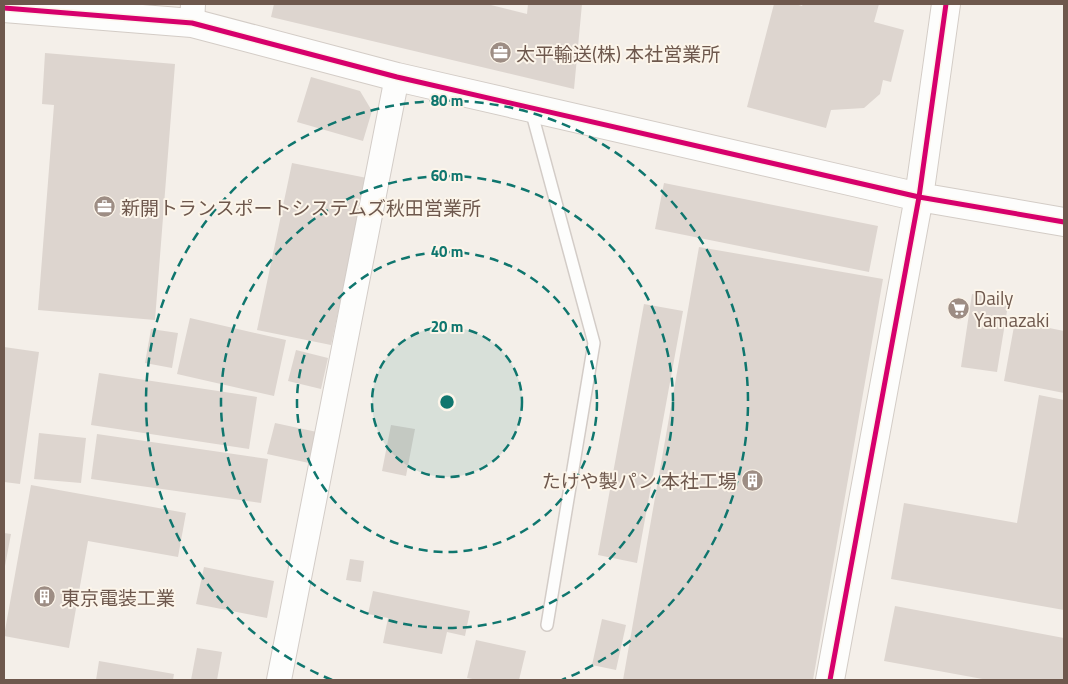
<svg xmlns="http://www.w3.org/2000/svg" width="1068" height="684" font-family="'Titillium Web','Noto Sans JP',sans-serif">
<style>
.building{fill:#ddd5cf}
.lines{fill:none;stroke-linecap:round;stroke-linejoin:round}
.lane-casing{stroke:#d3ccc7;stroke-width:14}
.street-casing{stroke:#d3ccc7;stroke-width:26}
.secondary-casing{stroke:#d3ccc6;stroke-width:30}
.lane{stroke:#fdfdfc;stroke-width:11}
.street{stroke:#fdfdfc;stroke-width:24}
.secondary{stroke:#fdfdfc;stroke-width:28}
.cycleway-casing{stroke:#fcf5ea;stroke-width:8}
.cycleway{stroke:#d6006c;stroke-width:5}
.ring{fill:none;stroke:#0f766e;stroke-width:2.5;stroke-dasharray:9 6}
.labels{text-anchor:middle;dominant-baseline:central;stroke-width:4;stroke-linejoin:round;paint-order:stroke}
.poi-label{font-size:19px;fill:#6e584d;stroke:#fcf5ea;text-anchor:start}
.centre{fill:#0f766e;stroke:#fcf5ea;stroke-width:2.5}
.ring-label{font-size:15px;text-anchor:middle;font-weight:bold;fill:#0f766e;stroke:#fcf5ea;stroke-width:4;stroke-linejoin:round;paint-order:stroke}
</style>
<rect width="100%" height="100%" fill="#f4efe9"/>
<path class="building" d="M274,4H487L527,14L528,4H582L574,89L271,17Z
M774,4H795L802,6L803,4H879L874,22L904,30L891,82L883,80L880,94L864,108L831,110L826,128L747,107Z
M45,53L175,64L155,320L38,310L54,105L42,104Z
M311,77L360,91L372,111L363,141L297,122Z
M292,163L367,178L331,345L257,330Z
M664,183L878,226L869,272L655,229Z
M699,247L883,279L813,680H623Z
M972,294L1009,299L997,372L961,367Z
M644,304L683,311L637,563L598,555Z
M190,318L286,340L274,396L177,374Z
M1015,321L1064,331V393L1004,381Z
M151,329L178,333L172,368L145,363Z
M4,347L39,352L20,484L4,482Z
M296,350L328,358L321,389L288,381Z
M99,373L257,397L249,449L91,425Z
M1039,395L1064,400V610L891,579L904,503L1017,523Z
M275,423L317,432L309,463L267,454Z
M391,425L415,429L406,476L382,471Z
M39,433L86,438L81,483L34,479Z
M97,434L268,459L261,503L91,479Z
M31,485L186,513L178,557L88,541L69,648L4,636Z
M4,533L11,534L5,566H4Z
M350,559L364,561L361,582L346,580Z
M204,567L274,581L267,618L196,604Z
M373,591L470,611L465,636L447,632L442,654L383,643L388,618L368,614Z
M895,606L1064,638V680H988L884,661Z
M602,619L626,625L616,670L592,665Z
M476,640L526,651L519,680H478L467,678Z
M197,648L222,652L217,680H191Z
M99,661L174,674L173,680H96Z"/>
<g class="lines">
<defs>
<path id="lane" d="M531,110L594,343L547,625"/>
<path id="street" d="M192,23L193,4
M279,680L397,77"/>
<path id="secondary" d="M4,8L192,23L397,77L919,197L1064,222
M830,680L919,197L946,4"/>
</defs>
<use href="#lane" class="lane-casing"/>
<use href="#street" class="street-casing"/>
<use href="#secondary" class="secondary-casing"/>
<use href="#lane" class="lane"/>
<use href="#street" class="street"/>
<use href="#secondary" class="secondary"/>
<defs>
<path id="cycleway" d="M4,8L192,23L397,77L919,197L1064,222
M830,680L919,197L946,4"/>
</defs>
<use href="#cycleway" class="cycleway-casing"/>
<use href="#cycleway" class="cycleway"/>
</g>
<circle cx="447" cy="402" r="75" fill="#0f766e" fill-opacity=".12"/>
<g class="ring">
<circle cx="447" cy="402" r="75"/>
<circle cx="447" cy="402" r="150"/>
<circle cx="447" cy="402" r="226"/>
<path d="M332 680A301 301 0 1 1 562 680"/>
</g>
<defs>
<symbol id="office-disc" viewBox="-11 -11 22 22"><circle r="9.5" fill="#9d8d84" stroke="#fcf5ea"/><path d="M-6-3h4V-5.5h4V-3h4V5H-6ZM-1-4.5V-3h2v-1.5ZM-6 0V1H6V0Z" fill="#fff"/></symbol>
<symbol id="supermarket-disc" viewBox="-11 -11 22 22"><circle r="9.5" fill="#9d8d84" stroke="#fcf5ea"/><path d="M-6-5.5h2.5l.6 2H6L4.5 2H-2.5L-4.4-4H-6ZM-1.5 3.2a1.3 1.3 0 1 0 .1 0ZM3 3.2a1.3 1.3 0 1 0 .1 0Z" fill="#fff"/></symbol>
<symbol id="building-disc" viewBox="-11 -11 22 22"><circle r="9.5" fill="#9d8d84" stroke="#fcf5ea"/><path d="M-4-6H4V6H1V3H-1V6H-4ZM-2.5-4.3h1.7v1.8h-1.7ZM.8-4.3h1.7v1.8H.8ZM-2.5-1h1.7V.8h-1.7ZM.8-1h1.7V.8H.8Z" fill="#fff"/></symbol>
</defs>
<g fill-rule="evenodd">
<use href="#office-disc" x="488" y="40" width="25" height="25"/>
<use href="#office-disc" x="92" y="194" width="25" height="25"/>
<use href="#supermarket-disc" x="946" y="296" width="25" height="25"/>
<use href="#building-disc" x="740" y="468" width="25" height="25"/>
<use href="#building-disc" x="32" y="584" width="25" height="25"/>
</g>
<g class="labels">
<g class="poi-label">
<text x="516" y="53">太平輸送(株) 本社営業所</text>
<text x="121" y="207">新開トランスポートシステムズ秋田営業所</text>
<text x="974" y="297">Daily<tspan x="974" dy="22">Yamazaki</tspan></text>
<text x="737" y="480" text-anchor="end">たけや製パン 本社工場</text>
<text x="61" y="597">東京電装工業</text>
</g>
</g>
<circle cx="447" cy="402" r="8" class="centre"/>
<g class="ring-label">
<text x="447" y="106">80 m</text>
<text x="447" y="181">60 m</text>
<text x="447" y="257">40 m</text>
<text x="447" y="332">20 m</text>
</g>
<rect width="1068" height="684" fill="none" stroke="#6e584d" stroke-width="10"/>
</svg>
